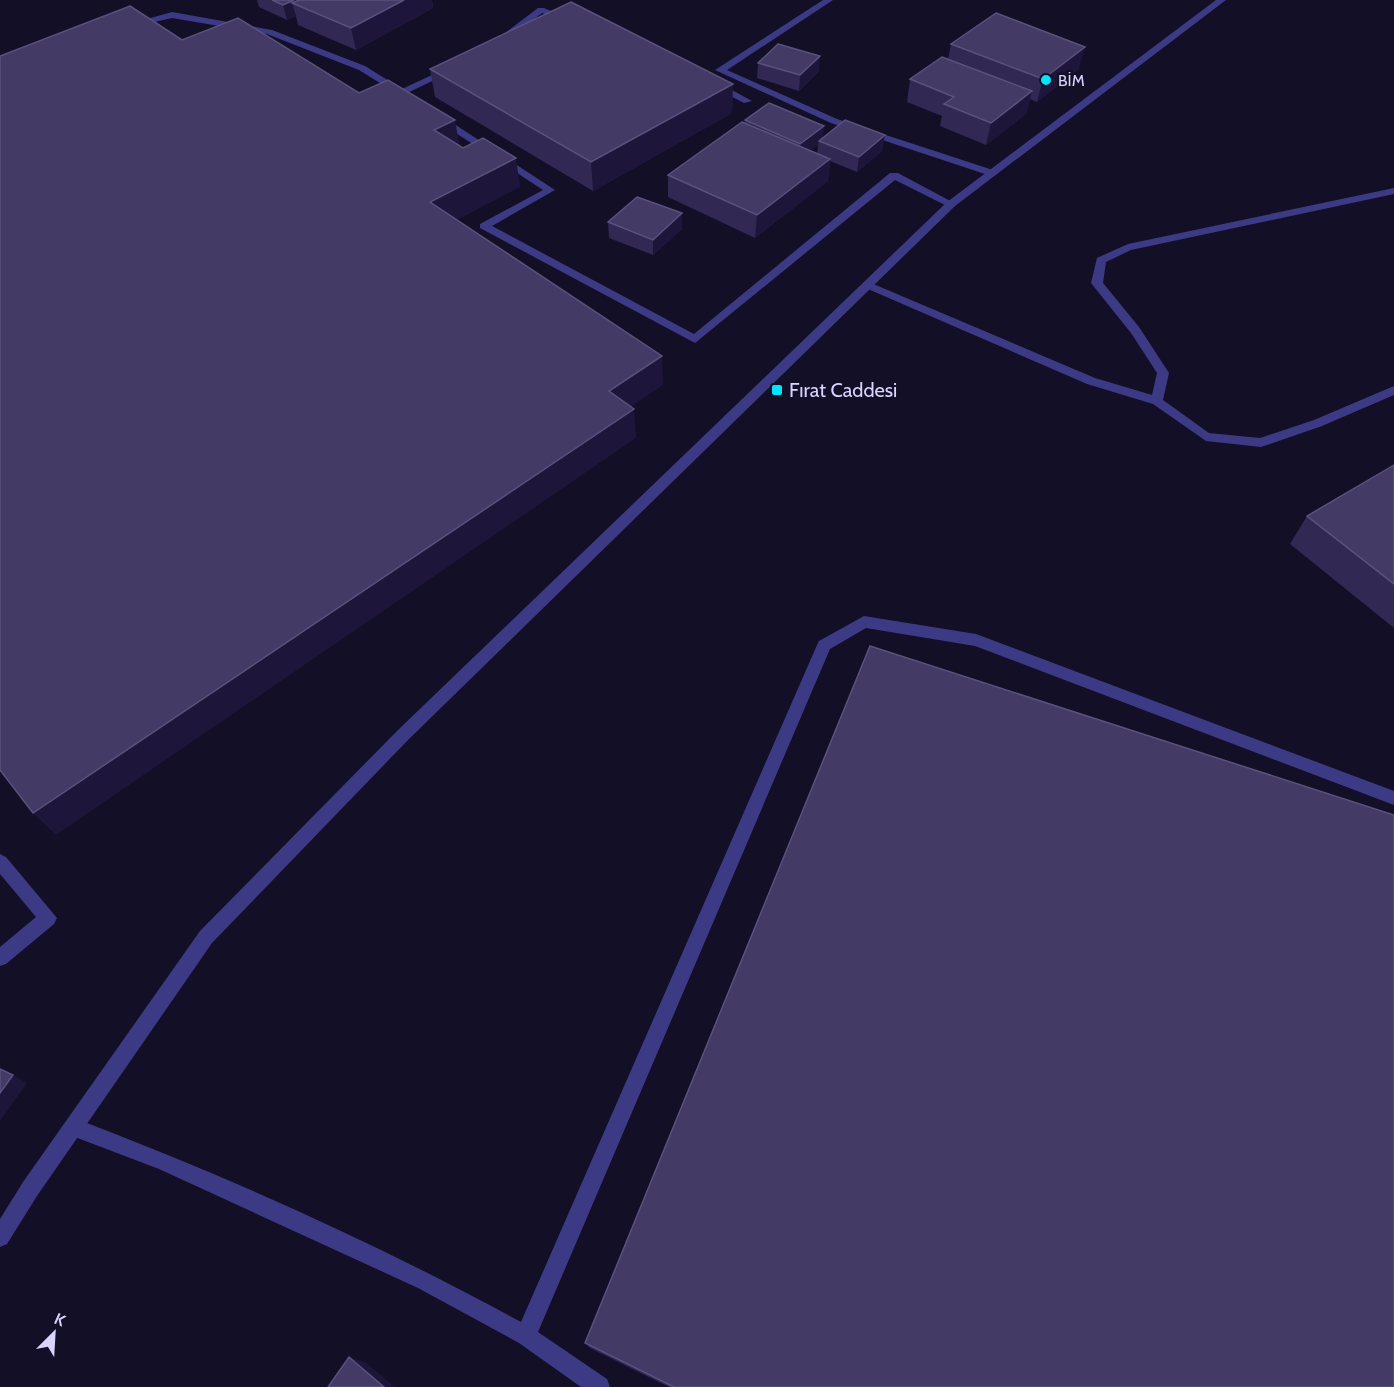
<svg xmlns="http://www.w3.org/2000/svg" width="1394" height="1387" font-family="Cabin,sans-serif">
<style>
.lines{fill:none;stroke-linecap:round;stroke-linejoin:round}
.service{fill:#3d3a85;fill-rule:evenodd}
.minor{fill:#3d3a85;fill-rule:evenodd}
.tertiary{fill:#3d3a85;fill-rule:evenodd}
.wall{fill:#312854;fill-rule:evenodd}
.shaded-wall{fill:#1d163a}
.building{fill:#433a66;stroke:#5a527e;stroke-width:1.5}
.poi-dot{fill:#00e5ff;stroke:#130f26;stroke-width:2}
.labels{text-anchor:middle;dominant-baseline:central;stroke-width:5;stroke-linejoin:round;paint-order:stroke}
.far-poi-label{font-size:16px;fill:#d9d4ff;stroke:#130f26;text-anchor:start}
.poi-label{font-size:20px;fill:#d9d4ff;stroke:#130f26;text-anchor:start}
</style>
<rect width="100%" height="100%" fill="#130f26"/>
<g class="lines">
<path class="service" d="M538,8H544L572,20L568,23L542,13L507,40H501V36Z
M172,12L272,30L365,66L402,89L447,68L455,70L401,96L359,70L267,34L172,18L133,27L129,24Z
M713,83H719L752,101L744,103L713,87Z
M436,116H442L555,190L492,226L694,334L890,173H898L956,204L955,206H947L895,180L695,343L480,228V224L543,190L436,120Z
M1394,188V194L1131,250L1106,262L1103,283L1139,327L1169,373L1163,400L1209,433L1260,438L1314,420L1394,386V395L1322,426L1261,447L1206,441L1153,404L1087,384L861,286L863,283H871L1095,378L1152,395L1157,373L1131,333L1091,283L1097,258L1128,244Z
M864,616L976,634L1394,791V805L975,646L866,628L830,649L538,1332L607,1379L610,1387H581L519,1343L418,1288L159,1169L67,1134L65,1127L67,1120L74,1118C227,1176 378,1244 521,1322L817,645L819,641Z
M0,854L6,857L57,918L54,924L6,964L0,966V947L36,917L0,874Z"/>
<path class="minor" d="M823,0H833L727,70L837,119L996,171V175H988L831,123L715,70Z"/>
<path class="tertiary" d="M1216,0H1226L955,206L408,740L212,943L37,1196L7,1244L0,1247V1219L23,1182L200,931L398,730L947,202Z"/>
</g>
<path class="wall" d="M257,0H432L433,8L356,50L298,25L296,16L287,20L259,7Z
M951,44L1079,69L1037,102L1030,99L1026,114L986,145L940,126L942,116L907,102L910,79L948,59Z
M758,63L819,71L799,91L757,78Z
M430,69L733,84L732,113L593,191L435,97Z
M745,120L823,137L882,151L857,172L830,161L828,181L755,238L668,197V175L745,123ZM818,145L817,154L810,150Z
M608,222L682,229L653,255L609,238Z
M1394,465V628L1290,544L1307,516Z
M585,1343L1394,1387H669L590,1348Z"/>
<path class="shaded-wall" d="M294,0H329L292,3L296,16L287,20L283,5Z
M404,0H432L433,8L356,50L351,28Z
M1085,47L1079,69L1037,102L1043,79Z
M820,56L819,71L799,91L800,75Z
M733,84L732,113L593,191L591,162Z
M1032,91L1026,114L986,145L991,123Z
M455,120L460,149L434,130Z
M824,126L823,141H819L818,145L799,159L800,144Z
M885,135L882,151L857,172L859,157Z
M516,158L520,187L436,231L430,202Z
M830,159L828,181L755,238L757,215Z
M682,213V229L653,255V240Z
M662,356L663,385L611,420L609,391Z
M634,409L636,438L56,835L33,813Z
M13,1075L27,1083L0,1121V1093Z
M349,1357L365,1362L395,1387H384Z"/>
<path class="building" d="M272,0H294L283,5Z
M299,0H404L351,28L292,3Z
M571,2L733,84L591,162L430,69Z
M130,6L182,40L238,18L359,93L388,80L455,120L434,130L463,148L483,138L516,158L430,202L662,356L609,391L634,409L33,813L0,770V56Z
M996,13L1085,47L1043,79L951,44Z
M778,44L820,56L800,75L758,63Z
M942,57L1032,91L991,123L944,104L954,97L910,79Z
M769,103L824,126L800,144L745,120Z
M845,120L885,135L859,157L819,141Z
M742,122L830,159L757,215L668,175Z
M637,197L682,213L653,240L608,222Z
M1394,465V584L1307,516Z
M870,646L1394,815V1387H674L585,1343Z
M0,1069L13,1075L0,1093Z
M349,1357L384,1387H328Z"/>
<g class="poi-dot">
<circle cx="1046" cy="80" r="6"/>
<rect x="771" y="384" width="12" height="12" rx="3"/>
</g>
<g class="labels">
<g class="far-poi-label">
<text x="1058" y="80">BİM</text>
</g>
<g class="poi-label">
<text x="789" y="390">Fırat Caddesi</text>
</g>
</g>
<g transform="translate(54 1333) rotate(24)" stroke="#130f26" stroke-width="4.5" paint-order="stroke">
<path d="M0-4.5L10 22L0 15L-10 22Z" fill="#d9d4ff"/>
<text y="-9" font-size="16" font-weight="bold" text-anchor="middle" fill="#d9d4ff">K</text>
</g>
</svg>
